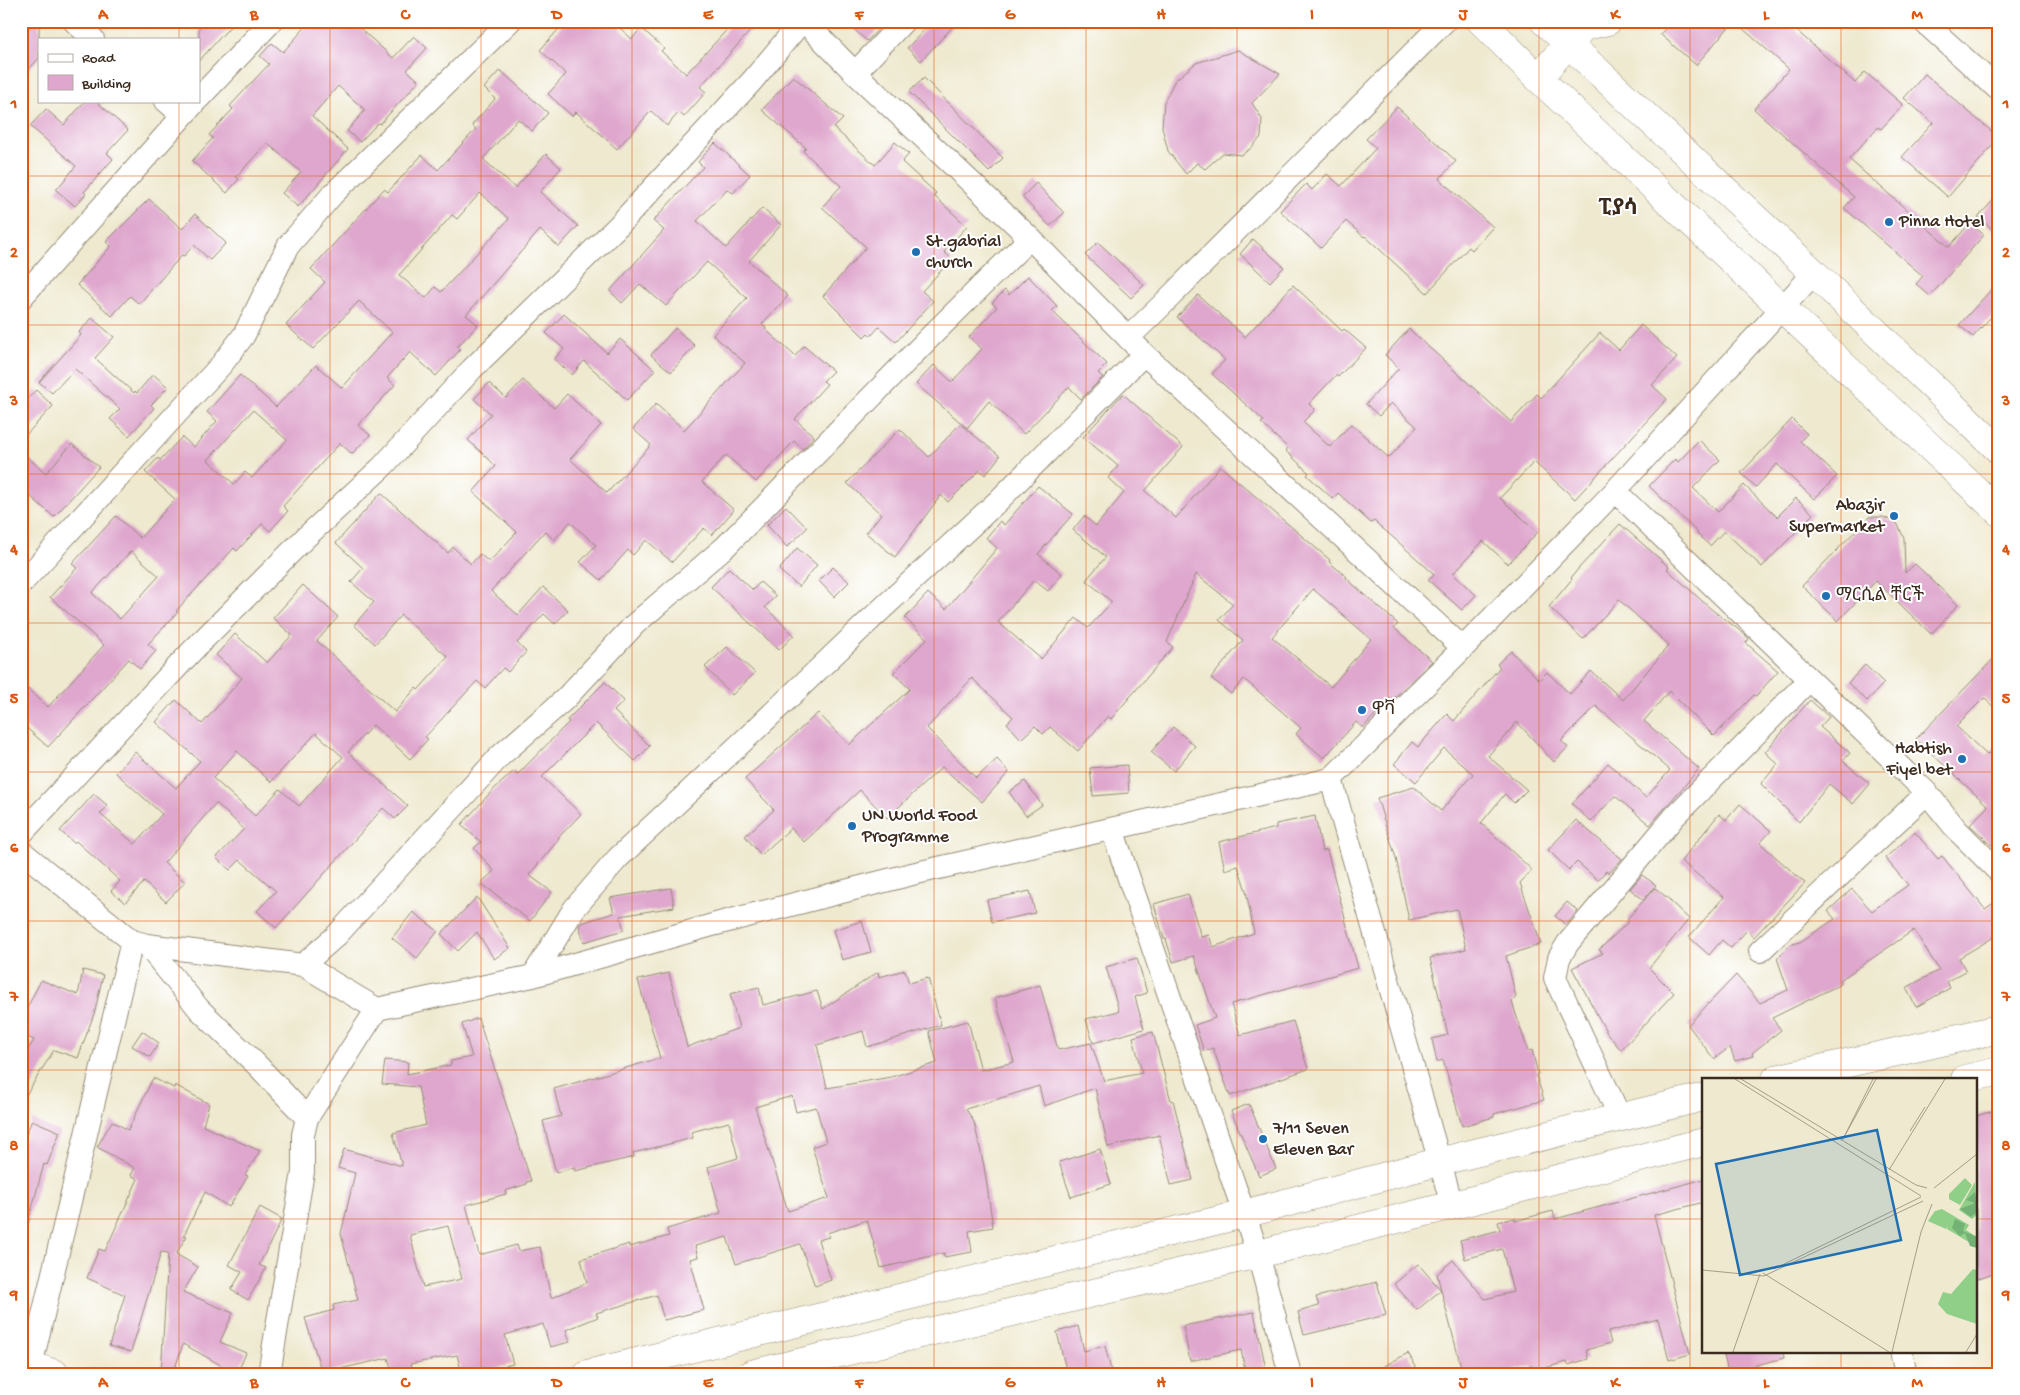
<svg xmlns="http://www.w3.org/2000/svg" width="2020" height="1395" font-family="'Gochi Hand','Noto Sans Ethiopic',sans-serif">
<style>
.building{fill:#dfa7ce;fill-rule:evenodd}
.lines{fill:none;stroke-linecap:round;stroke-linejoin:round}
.minor-casing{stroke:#948a76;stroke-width:24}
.tertiary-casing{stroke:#948a76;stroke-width:29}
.secondary-casing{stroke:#948a76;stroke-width:29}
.minor{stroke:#fff;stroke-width:22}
.tertiary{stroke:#fff;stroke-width:28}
.secondary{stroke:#fff;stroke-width:28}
.grid{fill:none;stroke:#df570d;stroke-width:1;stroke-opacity:0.55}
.poi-dot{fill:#1f6fb2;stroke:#fff;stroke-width:2}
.labels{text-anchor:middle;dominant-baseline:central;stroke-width:4;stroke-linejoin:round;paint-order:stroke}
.poi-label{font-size:18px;fill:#3b2a1e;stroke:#fff;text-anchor:start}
.district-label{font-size:22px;font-weight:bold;fill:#3b2a1e;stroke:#fff}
.inset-road{fill:none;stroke:#a69d88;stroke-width:1}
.view{fill:#1f6fb2;fill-opacity:0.15;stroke:#1f6fb2;stroke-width:2.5}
.inset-edge{fill:none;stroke:#3b2a1e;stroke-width:2.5}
.neatline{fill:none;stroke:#df570d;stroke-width:2}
.grid-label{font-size:16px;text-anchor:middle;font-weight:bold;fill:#df570d}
</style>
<rect width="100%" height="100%" fill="#fff"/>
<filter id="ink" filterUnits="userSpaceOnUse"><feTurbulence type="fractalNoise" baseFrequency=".02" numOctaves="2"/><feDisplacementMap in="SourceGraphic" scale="10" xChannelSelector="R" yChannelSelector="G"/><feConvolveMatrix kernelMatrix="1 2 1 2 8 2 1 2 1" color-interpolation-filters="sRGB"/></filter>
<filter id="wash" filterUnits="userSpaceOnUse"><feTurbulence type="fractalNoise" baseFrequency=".0096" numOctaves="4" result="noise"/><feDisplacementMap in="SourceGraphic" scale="20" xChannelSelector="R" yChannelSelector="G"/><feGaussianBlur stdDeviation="1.12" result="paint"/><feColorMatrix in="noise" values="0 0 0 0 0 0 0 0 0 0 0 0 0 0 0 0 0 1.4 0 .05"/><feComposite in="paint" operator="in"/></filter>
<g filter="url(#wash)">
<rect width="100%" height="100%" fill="#eee9cf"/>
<g id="blocks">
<path class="building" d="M35,21H39V58L21,78V36Z
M204,21H235L199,61V27Z
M311,21H352L393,58L414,36L427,48L407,70L419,81L380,124L378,123L360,142L347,131L365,110L338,86L312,116L348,149L298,207L282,193L301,172L267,143L236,177L239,179L227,193L192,161L213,138L209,135L233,109L230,106L269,64L260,56L272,43L283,52Z
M566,21H612L632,39L641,28L664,48L661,51L686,74L735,21H759L700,87L706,92L684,117L679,112L667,126L651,111L617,149L576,112L572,116L548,94L566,74L540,50Z
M845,21H886L867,41Z
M933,21H958L921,61L907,48Z
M1673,21H1786L1855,83L1865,72L1903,105L1881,129L1878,127L1849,159L1949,247L1970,223L1984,235L1930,296L1916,284L1923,276L1844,208L1854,197L1754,109L1789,69L1734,21L1696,65L1660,34Z
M1238,50L1280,74L1252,103L1262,119L1261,137L1250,149L1241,155L1223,153L1205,169L1197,163L1186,174L1168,151L1162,127L1164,102L1175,80L1196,63Z
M500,70L548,113L532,131L518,119L483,159L515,188L546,154L561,168L540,192L578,226L559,247L540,230L466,315L478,325L457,347L460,350L436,376L410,352L387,378L395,385L358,425L370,435L352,454L340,443L283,506L288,511L270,531L262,524L237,551L234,548L176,611L178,612L148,644L156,651L140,669L129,659L48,747L21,723V683L48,707L104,645L50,597L77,568L72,564L116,516L140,538L175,499L145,472L158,458L160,460L182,437L194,447L217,421L207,412L240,375L276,407L316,365L342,388L392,332L359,301L313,349L286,325L325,282L311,269L384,189L388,192L422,155L438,170L476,129L472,125L495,99L484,88ZM480,193L509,219L441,292L435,287L426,298L399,275L452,215L457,219ZM253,410L287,440L252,478L245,472L234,484L208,460ZM131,551L159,576L120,619L92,593Z
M1925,74L1999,138L1948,197L1902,157L1933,123L1904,98Z
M793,76L843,119L834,128L875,165L895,142L909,154L902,162L936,193L934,196L967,226L944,252L952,259L922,291L933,301L896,342L879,327L871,336L868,333L864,337L823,296L866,247L822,207L841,186L803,151L806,148L762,110Z
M924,78L1003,158L989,172L909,92Z
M85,101H96L128,130L107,153L113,159L84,192L86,194L75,206L56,190L76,166L30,126L46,109L64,125Z
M1397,107L1456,161L1439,179L1493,227L1472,250L1469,247L1427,293L1365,236L1364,237L1346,221L1321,248L1280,211L1306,184L1312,190L1327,174L1341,186L1376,148L1366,139Z
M715,143L750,175L733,193L727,189L697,221L726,248L762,208L781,225L749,261L788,296L762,324L766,328L765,329L795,356L804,346L833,371L823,381L827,384L795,419L814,436L803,449L794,441L756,482L726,455L702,482L734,510L712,535L704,528L672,562L646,540L633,555L628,550L601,580L580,562L596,545L570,522L554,540L545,531L491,591L518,615L543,587L568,610L555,624L544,614L517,643L526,652L508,672L503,668L485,688L477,681L425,737L428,739L410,759L373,725L348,752L408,806L395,819L383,808L276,928L257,911L276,891L240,860L230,870L216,858L244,829L216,803L164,863L185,882L166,902L144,882L125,903L111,891L120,881L76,841L74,843L60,831L94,794L108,806L100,814L135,844L162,814L116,773L135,752L176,788L200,761L156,722L176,700L202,724L242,678L216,655L235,634L267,663L292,635L273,618L303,585L338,617L317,641L395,712L416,688L418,690L448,657L401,615L375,644L354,625L374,602L351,582L363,568L336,543L381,493L448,553L453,547L471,564L480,554L489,562L517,532L473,492L496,466L468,440L491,414L474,399L489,383L506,398L523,380L554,408L567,394L601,425L570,459L607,493L651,445L633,429L656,404L684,430L745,363L713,335L747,298L707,262L666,306L640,284L622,303L610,291L664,230L653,221L703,167L698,162ZM316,733L343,757L299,806L280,789L255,816L213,778L237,751L271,782Z
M1036,183L1064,213L1050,226L1022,197Z
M1999,194V235L1978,217Z
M149,199L182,229L195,214L226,243L210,260L194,245L184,256L182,255L139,304L130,296L112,316L77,285L111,246L106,242Z
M1253,239L1284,267L1270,282L1240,254Z
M1098,242L1144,285L1131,298L1085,255Z
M1028,276L1057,306L1052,311L1107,364L1098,373L1103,377L1081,399L1069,387L1024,434L989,401L967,428L916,384L934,365L952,382L982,349L969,337L997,307L992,303L1005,290L1009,295Z
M1999,281V308L1973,337L1959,325Z
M1293,285L1342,331L1344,329L1366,348L1338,377L1336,375L1309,404L1315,410L1303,422L1330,447L1351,424L1389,458L1417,427L1391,403L1379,416L1366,404L1399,368L1385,355L1409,329L1511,422L1537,394L1541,398L1600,333L1619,350L1641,325L1677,358L1652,385L1667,399L1575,499L1534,462L1500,498L1538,532L1508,564L1483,541L1453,574L1476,595L1462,610L1428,580L1434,574L1396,540L1374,521L1371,523L1338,493L1333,499L1307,475L1309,473L1286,451L1288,448L1261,423L1264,421L1212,374L1225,360L1177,317L1198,295L1245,337Z
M564,314L607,353L620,339L655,370L627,400L584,361L572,375L554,359L564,349L546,333Z
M92,318L114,337L95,358L134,393L135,391L137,393L153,374L168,387L151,405L154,408L129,436L110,419L120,409L75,369L52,393L39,382L81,335L79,332Z
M675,328L695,346L671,372L651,355Z
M36,390L53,406L21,440V406Z
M1123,394L1183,447L1145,491L1176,518L1220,466L1330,560L1329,562L1347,577L1346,578L1398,624L1394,628L1432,661L1393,699L1391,697L1363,728L1356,722L1324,758L1296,734L1301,728L1244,679L1231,694L1211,678L1243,640L1219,620L1233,604L1196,574L1167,642L1173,647L1111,719L1108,716L1078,751L1050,727L1043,734L1035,726L1021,739L1007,723L1013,717L972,678L927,728L976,778L997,759L1009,772L982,802L942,767L887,818L860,790L804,842L791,828L761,855L745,836L774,810L745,779L818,713L849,745L910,689L893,673L927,639L905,618L928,593L946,609L997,548L986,538L1000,521L1004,525L1038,486L1073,514L1038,554L1062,574L1048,591L1034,580L998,622L1041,659L1076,618L1088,628L1112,602L1086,580L1106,557L1073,530L1084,516L1096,526L1124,493L1108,478L1118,466L1083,437ZM1313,589L1371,639L1331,687L1272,637Z
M1792,419L1807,434L1800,441L1837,476L1814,499L1777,464L1756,487L1741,473Z
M960,424L1000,456L985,475L980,470L948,502L941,495L895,557L866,533L881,514L847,483L900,429L929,457Z
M1699,440L1720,460L1693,488L1718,512L1744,485L1777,517L1796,498L1813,514L1762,567L1724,531L1710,546L1697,534L1698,533L1649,486L1675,459L1678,462Z
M72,444L99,467L54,517L21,488V452L46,473Z
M786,506L807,528L787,547L767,525Z
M1869,517H1883L1897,523L1904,538L1905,573L1915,564L1958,605L1931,634L1876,581L1838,621L1802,586Z
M1620,524L1669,567L1667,569L1711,609L1743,633L1749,639L1746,643L1778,671L1756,696L1754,695L1714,736L1669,691L1644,721L1699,769L1650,825L1615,796L1591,822L1572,804L1608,763L1646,798L1670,770L1596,706L1561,741L1568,747L1554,762L1517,722L1488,756L1527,790L1514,803L1505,794L1481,823L1532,870L1520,883L1541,944L1506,956L1516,997L1512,1002L1528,1051L1532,1050L1538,1074L1536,1075L1544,1100L1494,1114V1117L1462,1126L1443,1060L1437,1062L1432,1039L1448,1035L1430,958L1466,949L1457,909L1409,920L1396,858L1377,798L1414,787L1441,811L1473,774L1444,748L1416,782L1394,764L1412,742L1418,747L1447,714L1454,721L1500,667L1497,664L1511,651L1539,680L1547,672L1570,694L1591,671L1623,700L1669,645L1619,600L1583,639L1549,607L1572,579L1571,578L1578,569Z
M797,548L817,565L799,587L779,570Z
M833,567L849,582L834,597L819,581Z
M729,568L753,590L760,582L776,596L765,607L794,635L779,650L711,587Z
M727,647L755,673L732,695L705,667Z
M1999,653V712L1984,698L1956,726L1987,755L1999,743V852L1970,825L1988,806L1916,739Z
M1865,665L1884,683L1867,701L1848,683Z
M605,682L624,701L614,711L650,746L635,761L596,723L542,777L581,814L558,838L559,839L529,875L552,892L530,921L481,883L494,871L474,848L481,842L461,825L493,790L514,771L517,775L569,722L567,720Z
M1810,700L1829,717L1820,727L1850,753L1843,761L1870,784L1853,804L1829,784L1799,822L1761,784L1778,764L1765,752Z
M1173,727L1195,746L1174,771L1151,752Z
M1127,765L1129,793L1093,796L1090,768Z
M1025,781L1042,805L1026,816L1009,792Z
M1740,804L1771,831L1760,843L1805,883L1754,937L1747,930L1731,948L1722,940L1709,955L1689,937L1724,897L1681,861L1719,814L1726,820Z
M1315,816L1322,851L1327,850L1358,968L1231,1004L1240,1035L1293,1021L1308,1069L1230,1096L1213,1048L1204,1051L1195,1025L1215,1018L1194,956L1173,962L1166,939H1164L1154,904L1188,894L1201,937L1209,935L1213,947L1254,933L1246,891L1238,866L1225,870L1219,842L1276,828V824Z
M1576,820L1622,859L1609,873L1606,871L1598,880L1577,862L1569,870L1548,850Z
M1915,832L1938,859L1942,856L1985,909L1999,899V934L1959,958L1966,971L1947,981L1950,988L1916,1007L1906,988L1939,970L1914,930L1840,980L1841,984L1772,1018L1781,1030L1752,1053L1753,1056L1735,1061L1730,1047L1714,1059L1688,1025L1736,975L1760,1003L1788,990L1777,958L1790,945L1800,942L1835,919L1828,911L1852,889L1872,911L1908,885L1885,858Z
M1642,875L1656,885L1644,900L1630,889Z
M671,888L674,907L620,916L624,930L584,942L579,926L581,923L614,913L610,898Z
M1655,888L1670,900V901L1689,919L1649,968L1674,993L1621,1050L1607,1033L1572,968L1603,953L1599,950L1629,921L1627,919Z
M1030,891L1035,913L992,922L987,900Z
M477,897L510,948L494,959L477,932L458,951L441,934Z
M1567,902L1578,911L1566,925L1555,916Z
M413,912L438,931L417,958L392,938Z
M862,921L871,952L842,960L833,930Z
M1137,958L1147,993L1135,997L1144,1029L1093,1043L1086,1019L1119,1011L1106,967Z
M83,970L103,975L95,1011L78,1058L54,1050L21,1103V1061L34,1040L21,1034V1020L41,980L78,995Z
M905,970L909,983L928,978L941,1025L867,1047L863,1031L817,1045L827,1088L891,1077L937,1063L929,1031L968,1021L981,1070L1014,1062L995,998L1040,985L1058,1050L1091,1043L1104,1081L1142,1073L1133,1037L1153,1032L1171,1101L1173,1100L1193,1180L1171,1185L1159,1135L1108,1147L1095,1088L1044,1106L1039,1086L966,1109L974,1122L984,1166L993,1227L969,1231L972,1252L944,1257V1253L881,1268L867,1220L827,1233L829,1237L818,1240L831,1280L815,1286L800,1244L736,1264L727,1237L695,1246L698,1257L690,1259L704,1310L664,1320L657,1295L596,1313L598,1317L566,1330L570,1342L550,1347L543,1324L505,1335L513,1364L470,1374H462L457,1355L410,1364L413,1374H393L388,1358L322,1373L305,1318L334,1310L333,1305L358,1300L341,1234L355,1173L338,1168L344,1149L402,1166L393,1133L426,1125L418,1087L382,1084L385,1060L408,1062L407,1074L451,1065V1061L472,1057L462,1024L478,1018L531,1181L526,1182L527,1184L505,1191L506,1194L466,1205L479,1255L517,1245L519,1251L540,1247L551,1298L587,1283L581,1259L629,1244V1247L669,1236L667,1229L721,1213L708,1167L738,1158L729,1122L691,1132L693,1138L633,1153L634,1157L575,1171L574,1167L556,1173L543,1121L561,1116L554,1089L660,1058L638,980L669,973L687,1047L739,1028L730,994L759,987L763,1005L817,991L823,1009L878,972L879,977ZM792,1096L796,1112L816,1107L826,1142L812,1147L829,1198L788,1211L755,1107ZM448,1226L462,1279L423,1287L410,1235Z
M142,1031L159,1043L150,1057L132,1046Z
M153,1078L174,1088L175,1085L209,1104L203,1126L260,1151L245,1175L248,1176L229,1207L205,1192L184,1235L187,1236L176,1254L198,1267L183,1292L233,1313L220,1342L246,1353L237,1374L183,1344L173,1374H161L168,1253L161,1252L131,1352L109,1346L125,1295L87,1278L99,1249L105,1251L138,1179L131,1175L135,1168L97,1147L112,1121L128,1130Z
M1249,1104L1276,1169L1259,1176L1231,1111Z
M1999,1109V1271L1976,1279V1116Z
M32,1120L60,1132L47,1165L44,1164L27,1226L21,1225V1147Z
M1100,1149L1111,1184L1071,1197L1059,1162Z
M1704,1179V1202L1654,1215L1690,1354L1669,1360L1658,1319L1608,1332L1611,1343L1586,1350L1588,1359L1568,1365L1567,1362L1533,1371L1532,1366L1501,1374H1463L1441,1290L1417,1310L1394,1284L1418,1264L1441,1290L1437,1274L1453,1260L1485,1299L1513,1292L1502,1249L1465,1259L1460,1240L1500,1230L1498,1222L1515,1218V1221L1553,1211L1555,1219Z
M260,1207L282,1219L259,1265L266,1268L248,1300L231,1290L242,1272L229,1265Z
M1377,1282L1386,1315L1304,1335L1298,1312L1319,1306L1316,1297Z
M1254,1312L1267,1374H1246L1241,1350L1190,1361L1183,1326Z
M1078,1326L1084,1351L1105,1346L1112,1374H1067L1057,1332Z
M1723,1351H1783L1784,1358L1728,1372Z
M1408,1353L1420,1374H1370Z"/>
</g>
</g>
<g filter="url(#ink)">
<use href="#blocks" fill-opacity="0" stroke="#948a76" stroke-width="1"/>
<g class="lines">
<defs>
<path id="minor" d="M74,21L93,39
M804,21L855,73L1030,238L1144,354L1463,648
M1923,21L1999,90
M855,73L904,21
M199,98L272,21
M166,101L182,115
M21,298L196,101
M1128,338L1161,306L1445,21
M1615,491L1927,793L1957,830L1999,872
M21,584L222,364L244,335L288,246L332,195L510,21
M1331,779L1452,1205
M1112,829L1258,1254L1290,1374
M21,834L194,649L305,538L382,467L472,369L619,225L752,81L802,21
M21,851L132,941L147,945L303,965L377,1009L533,976L716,924L912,874L1331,779L1463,648L1615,491L1814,273
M147,945L199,1009L257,1065L307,1118
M1760,951L1927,793
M303,965L337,935L500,756L564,700L635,624L726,546L930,337L1030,238
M533,976L574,909L618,858L754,731L872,618L998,501L1144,354
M1620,1117L1555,978L1559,958L1568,943L1675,816L1809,680
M1901,1351L1906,1374
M29,1374L132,941
M269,1374L303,1172V1135L307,1118L377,1009"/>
<path id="tertiary" d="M1583,27L1608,21
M1538,78L1583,27L1584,21"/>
<path id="secondary" d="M1481,21L1538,78L1999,512
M1544,21L1814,273L1999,450
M1776,1079L1999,1029
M1965,1079L1999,1071
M21,1362L55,1374
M587,1374L1244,1214L1438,1162L1704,1097
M751,1374L1258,1254L1704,1142"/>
</defs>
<use href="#minor" class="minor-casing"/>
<use href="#tertiary" class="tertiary-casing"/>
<use href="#secondary" class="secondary-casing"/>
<use href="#minor" class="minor"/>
<use href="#tertiary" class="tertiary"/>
<use href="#secondary" class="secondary"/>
</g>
</g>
<path class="grid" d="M179,21V39M330,21V1374M481,21V1374M632,21V1374M783,21V1374M934,21V1374M1086,21V1374M1237,21V1374M1388,21V1374M1539,21V1374M1690,21V1374M1841,21V1079M179,101V1374M21,176H1999M21,325H1999M21,474H1999M21,623H1999M21,772H1999M21,921H1999M21,1070H1999M21,1219H1704M1976,1219H1999M1841,1351V1374"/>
<g class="poi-dot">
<circle cx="1889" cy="222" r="5"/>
<circle cx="916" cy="252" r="5"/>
<circle cx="1894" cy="516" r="5"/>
<circle cx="1826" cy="596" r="5"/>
<circle cx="1362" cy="710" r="5"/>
<circle cx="1962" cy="759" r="5"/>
<circle cx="852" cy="826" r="5"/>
<circle cx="1263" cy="1139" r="5"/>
</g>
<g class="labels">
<g class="poi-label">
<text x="1899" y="222">Pinna Hotel</text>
<text x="926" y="242">St.gabrial<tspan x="926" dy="21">church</tspan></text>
<text x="1884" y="506" text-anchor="end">Abazir<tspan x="1884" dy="21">Supermarket</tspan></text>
<text x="1836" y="596">ማርሲል ቸርች</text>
<text x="1372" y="710">ዋቫ</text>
<text x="1952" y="749" text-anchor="end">Habtish<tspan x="1952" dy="21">Fiyel bet</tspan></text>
<text x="862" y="816">UN World Food<tspan x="862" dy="21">Programme</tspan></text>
<text x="1273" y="1129">7/11 Seven<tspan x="1273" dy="21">Eleven Bar</tspan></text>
</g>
<g class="district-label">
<text x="1618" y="210">ፒያሳ</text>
</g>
</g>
<g transform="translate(1702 1078)">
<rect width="275" height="275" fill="#eee9cf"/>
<path d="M263,100L270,107L258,127L247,121V116ZM273,104L275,137L270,141L257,132ZM240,131L267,147L264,152L275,159V169L245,151L246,148L244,151L226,143L233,133ZM271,191L275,192V246L245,236L236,226L241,214L249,216Z" fill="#8fcf87"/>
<path d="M273,114L275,134L269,139L258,131L273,125L264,122ZM253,141L263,146L261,153L275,159V170L268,168L263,155L258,158L250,150Z" fill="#73b274"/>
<path class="inset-road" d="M33,1L219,118M39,1L214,107L225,110M208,53L223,29M141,61L174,1M140,63L171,1M187,92L243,1M232,110L275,76M72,191L219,119M0,192L62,198L221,123M61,195L187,274M31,274L58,196M190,274L219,154L230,126M264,274L275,256"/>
<path class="view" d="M175,52L199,162L38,197L14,86Z"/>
<rect width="275" height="275" class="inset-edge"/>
</g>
<rect width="2020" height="1395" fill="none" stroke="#fff" stroke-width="55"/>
<rect x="38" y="38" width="162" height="65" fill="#ffffff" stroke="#b1aaa5"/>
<rect x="48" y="54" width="25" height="8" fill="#ffffff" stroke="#b1aaa5"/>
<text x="82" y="62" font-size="15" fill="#3b2a1e">Road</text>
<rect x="48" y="75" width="25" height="15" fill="#dfa7ce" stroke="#b1aaa5"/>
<text x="82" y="88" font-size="15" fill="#3b2a1e">Building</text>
<rect x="28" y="28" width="1964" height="1340" class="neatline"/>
<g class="grid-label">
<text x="103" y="19">A</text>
<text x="254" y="19">B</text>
<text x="405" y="19">C</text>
<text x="557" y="19">D</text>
<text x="708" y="19">E</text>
<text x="859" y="19">F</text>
<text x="1010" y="19">G</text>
<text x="1161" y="19">H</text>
<text x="1312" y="19">I</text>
<text x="1463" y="19">J</text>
<text x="1615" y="19">K</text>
<text x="1766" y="19">L</text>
<text x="1917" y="19">M</text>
<text x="14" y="108">1</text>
<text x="2006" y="108">1</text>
<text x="14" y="257">2</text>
<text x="2006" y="257">2</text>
<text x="14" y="405">3</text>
<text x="2006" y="405">3</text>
<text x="14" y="554">4</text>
<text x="2006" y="554">4</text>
<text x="14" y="703">5</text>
<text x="2006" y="703">5</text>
<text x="14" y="852">6</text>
<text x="2006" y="852">6</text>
<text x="14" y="1001">7</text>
<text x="2006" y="1001">7</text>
<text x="14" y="1150">8</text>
<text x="2006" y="1150">8</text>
<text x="14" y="1299">9</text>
<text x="2006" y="1299">9</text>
<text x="103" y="1387">A</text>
<text x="254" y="1387">B</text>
<text x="405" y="1387">C</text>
<text x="557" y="1387">D</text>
<text x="708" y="1387">E</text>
<text x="859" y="1387">F</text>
<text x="1010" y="1387">G</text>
<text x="1161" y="1387">H</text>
<text x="1312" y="1387">I</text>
<text x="1463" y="1387">J</text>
<text x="1615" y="1387">K</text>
<text x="1766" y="1387">L</text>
<text x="1917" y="1387">M</text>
</g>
</svg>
